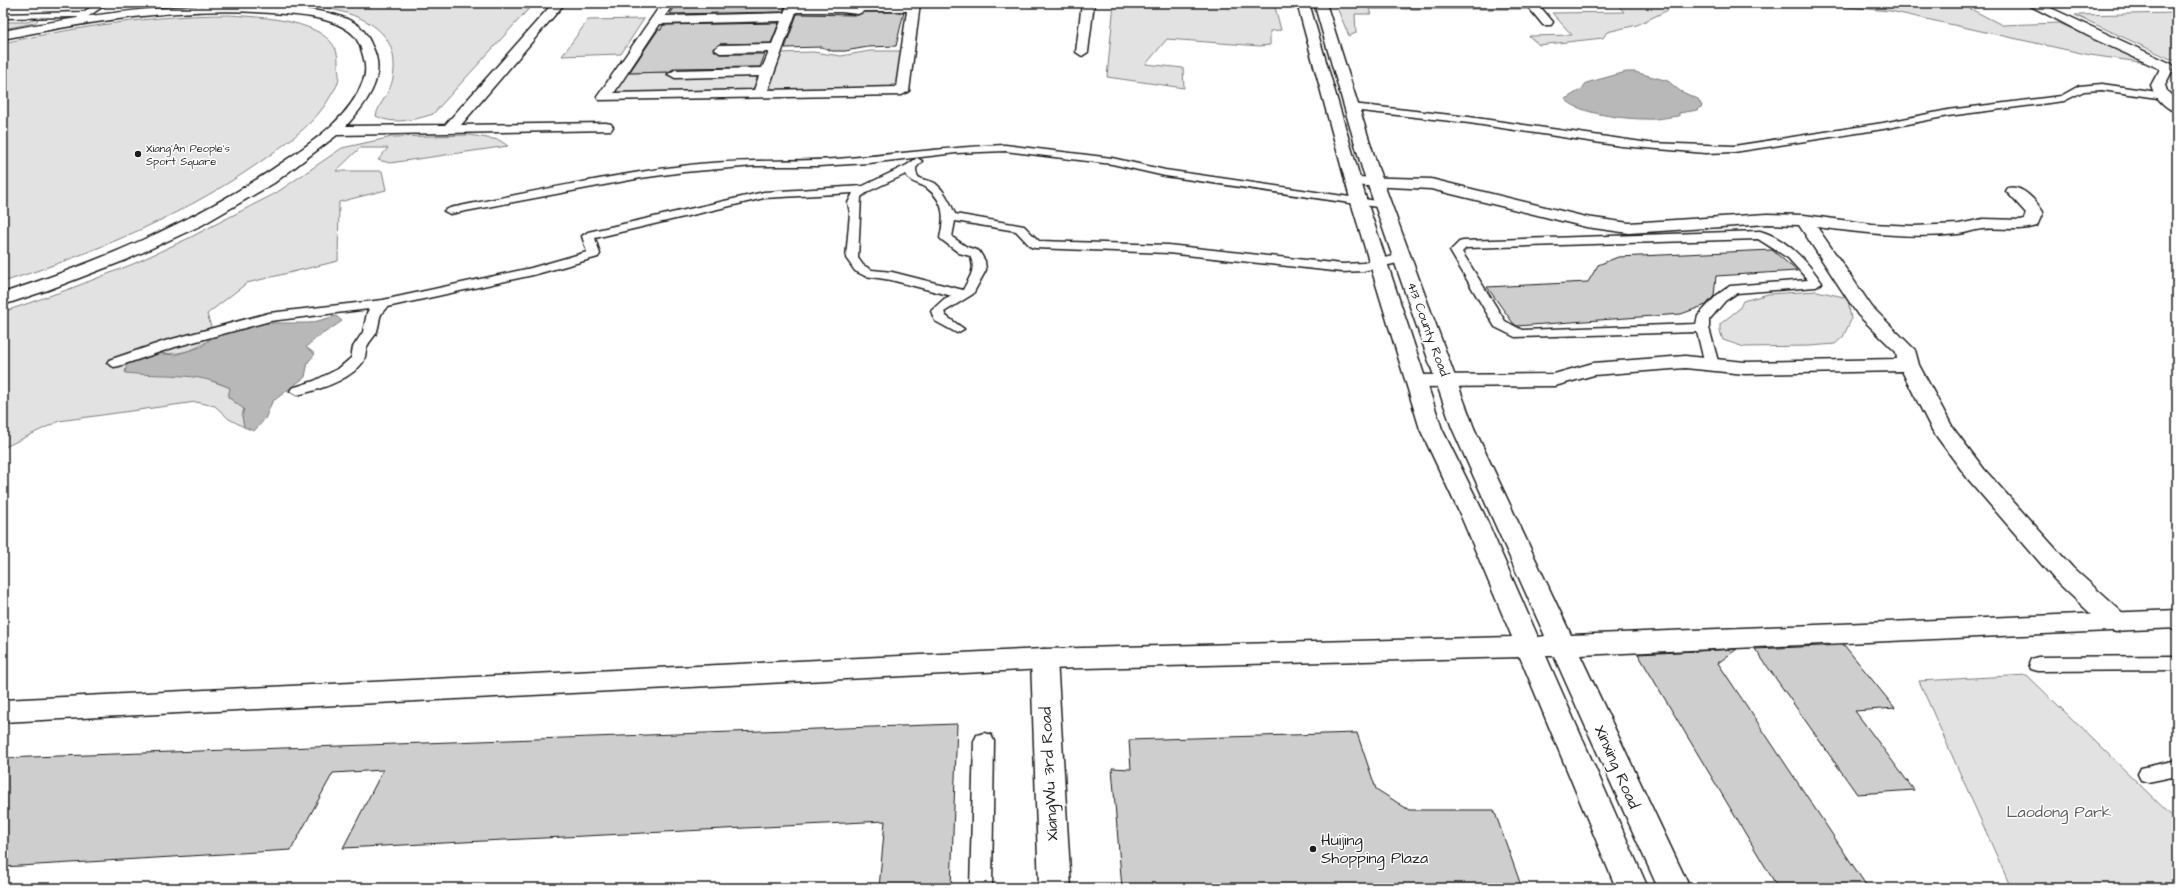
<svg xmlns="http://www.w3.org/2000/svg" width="2180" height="891" font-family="'Architects Daughter',sans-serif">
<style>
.green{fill:#e2e2e2;stroke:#7f7f7f}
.water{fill:#b8b8b8;stroke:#7a7a7a}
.building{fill:#cecece;stroke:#1c1c1c}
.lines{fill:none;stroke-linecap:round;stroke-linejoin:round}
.service-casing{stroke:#1c1c1c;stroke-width:3}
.pedestrian-casing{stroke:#1c1c1c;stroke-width:3}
.minor-casing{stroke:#1c1c1c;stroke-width:3}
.tertiary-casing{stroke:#1c1c1c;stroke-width:3}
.service{fill:#fff;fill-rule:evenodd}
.pedestrian{fill:#fff;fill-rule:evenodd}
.minor{fill:#fff;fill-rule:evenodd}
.tertiary{fill:#fff;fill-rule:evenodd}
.poi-dot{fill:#1c1c1c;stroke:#fff;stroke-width:1.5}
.labels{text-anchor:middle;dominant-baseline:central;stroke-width:3;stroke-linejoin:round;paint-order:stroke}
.far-poi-label{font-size:11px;fill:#1c1c1c;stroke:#fff;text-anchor:start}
.street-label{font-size:13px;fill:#1c1c1c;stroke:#fff}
.near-street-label{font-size:16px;fill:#1c1c1c;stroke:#fff}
.near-park-label{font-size:16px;fill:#575757;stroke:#fff}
.near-poi-label{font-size:16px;fill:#1c1c1c;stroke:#fff;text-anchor:start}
</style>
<rect width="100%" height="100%" fill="#fff"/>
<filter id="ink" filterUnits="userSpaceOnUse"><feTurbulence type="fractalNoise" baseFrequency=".025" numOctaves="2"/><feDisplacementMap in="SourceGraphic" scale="8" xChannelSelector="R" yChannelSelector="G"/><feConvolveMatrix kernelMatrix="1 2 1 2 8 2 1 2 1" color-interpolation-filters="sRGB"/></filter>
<g filter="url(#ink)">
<path class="green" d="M388,3H534L433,114C415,120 393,125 376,116C378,104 390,94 393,78C402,24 352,12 310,5Z
M1114,3H1274L1281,30L1270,31V45L1260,46L1167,39L1146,64L1183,68L1184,88L1107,77Z
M1335,3H1524L1529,9H1369L1371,14H1355L1356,33L1349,36Z
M1616,3H1667L1668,10L1637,25L1607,32L1603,38L1539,45L1529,36L1572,35L1552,13L1624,12Z
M1803,3H1959L2002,25L2059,23L2154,64L2090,55L1890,11Z
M2177,13V62L2075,15Z
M229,15C258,17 339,19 338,62C338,69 340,77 338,83C336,88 332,93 330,97C316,122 293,138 270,155C192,212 95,253 3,282V43C78,27 152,15 229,15Z
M36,17L38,20L35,23L3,29V22H28Z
M644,19L621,54L562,56L588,20Z
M782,21L773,46H722L726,38L766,28L658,30L629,73L668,72L666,76L760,74L755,87L749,90L618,93L612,90L659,22Z
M870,51H902L898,83L885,88L781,91L769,87L780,53L813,52L841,56Z
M470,135L499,140L508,146L390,163L378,160L388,148H360L336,171H382L386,190L339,202L338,261L247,283L207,314L214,336C193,353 178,355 152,353L178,375L198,376L231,388L228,397L244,409L242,416L244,427L229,419L215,406L196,402L59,421L3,448V312L72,288L133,264L189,238L276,193L342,148L392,137Z
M1817,291L1848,298L1851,320L1843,337L1835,344L1810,346L1744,347L1723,340L1720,331V324L1739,309L1743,301L1768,294Z
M2027,675L2177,821V888H2011L1919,681Z"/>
<path class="water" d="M1626,72H1635L1668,81L1680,91L1698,99L1702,106L1698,110L1679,113V116C1668,117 1657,120 1645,119C1625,119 1578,114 1565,99L1582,89L1586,83Z
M336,316L342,321C330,330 317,336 306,347L315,354L308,362L305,377L272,402L265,419L254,431L244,427L242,416L244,409L228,397L230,388C196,371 162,377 125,373L127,363L152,353L174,355L201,347L214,336L259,323H310Z"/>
<path class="building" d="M678,3H786L783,12L670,14Z
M864,12H904L896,46L868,47L845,51H832L822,47L785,48L797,14L858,15Z
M779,23L771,43L720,44L713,49L720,54H765L760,67L675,68L668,72L629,73L658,30H661L663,25Z
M1772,250L1797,271L1716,276L1714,296L1706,305L1681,314L1517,326L1513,323L1487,287L1588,282L1598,265L1618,257Z
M1844,645L1895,708L1855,711L1914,790L1857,794L1755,649Z
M1737,649L1718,663L1868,888H1778L1638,654Z
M957,724L951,888H879L885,821L343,848L383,770L333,773L291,850L3,867V758Z
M1357,733L1376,789L1409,810H1494L1522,888H1122L1112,768L1131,769L1129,740Z"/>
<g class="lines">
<defs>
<path id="service" d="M98,3H108L80,22L76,20L78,17L3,18V14L83,12Z
M2102,84L2164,93L2169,96L2164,99L2102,90L2084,91L2064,101L1948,116L1883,129L1734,152L1706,153L1621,146L1469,123L1352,110L1347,107L1352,104L1469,117L1649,143L1734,146L1883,123L1948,110L2061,96L2079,86Z
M1005,145L1112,158L1165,170L1384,202L1390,205L1384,208L1165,176L1112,164L1005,151L956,153L869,163L818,166H754L684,172L641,178L450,214L444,211L450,208C527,193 604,176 682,166C734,159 785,162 836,159C893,155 948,147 1005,145Z
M917,158L922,161L916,168C916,184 927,177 936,184C945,191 951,204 955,214L1024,226L1039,241L1168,245L1342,264L1363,263L1402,254L1408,258L1406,261L1363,271L1342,272L1168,253L1035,248L1031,247L1016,231L955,221L952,237L967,247L979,251L985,261L986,270L973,294L944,312L946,316L964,329L957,333L935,321L931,311L944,299L952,296L891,280L865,276L855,271L846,258L850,213L848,203L853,193L764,198L595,238L600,254L598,257L533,275L387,307C377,317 381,319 377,331C375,337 369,341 367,347C365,352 366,357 363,362C349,381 318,390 297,395L290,391L292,388L314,381L338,369L351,358L353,347L363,332L367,313L369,309L270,321L175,347L119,366L114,367L107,363L109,360L165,341L269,313L383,300L531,268L587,252L582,236L588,232L764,192L863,186L907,165ZM906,174C911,185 920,182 928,189C946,203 944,219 940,238L942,240L959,253L970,256C977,269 969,278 963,290L892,272L872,270L863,265L858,258L861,197L869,191Z
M1760,231C1786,238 1808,262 1822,283L1816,287L1737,293L1725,301L1709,320V328L1719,365L1712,369L1705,365L1697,332L1515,337L1495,327L1450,251L1459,242L1463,241ZM1758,239L1788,258L1808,280L1730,286L1717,295L1698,316L1696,324L1522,330L1505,321L1462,252L1466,248Z
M2177,656V670L2038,671L2031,669L2029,664L2031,659L2038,657Z
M984,733L991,735L994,741L992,888H970L974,741L977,735Z
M2177,760V776L2148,782L2141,780L2138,774L2141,768Z"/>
<path id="pedestrian" d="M662,3H674L665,16L784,13L788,3H800L799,5L920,3L909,91L902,95L599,100L597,97ZM864,11H907L896,87L768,90L796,12H841L858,14ZM781,21L772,44L720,45L714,49L720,53L769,52L762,68L675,70L668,74L675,78L759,76L754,90L614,93L660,24Z"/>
<path id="minor" d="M553,3H565L461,125L606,123L611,124L613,127L611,130L337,135L274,183L202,225L126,260L48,290L3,305V293C104,260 202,219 289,158C318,138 351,115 363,81C367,72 365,61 362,52C360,44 356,36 349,31C331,18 307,16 285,14C190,5 96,20 3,39V31C96,13 191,0 286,7C310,10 339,11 359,26C365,31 369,39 372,46C388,76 366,104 346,126L445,125Z
M1082,3H1094L1088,52L1082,56L1076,52Z
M1525,3H1537L1553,22L1551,25H1543Z
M2025,3H2040L2172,64L2174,67L2165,85L2167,91L2177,101V112C2165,109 2154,96 2151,85L2160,69L2094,39Z
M1353,177L1431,179L1586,217L1629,223L1767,214L1804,215L1872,224L1914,226L1959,224L1983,219L2021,220L2024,219L2026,213L2006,191L2008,188C2022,184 2036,201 2043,212L2037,226C2018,232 2001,227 1982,229C1974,230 1966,233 1958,234C1911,239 1864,233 1817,227L1872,307L1915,350L1919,365L1953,428L1984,469L2073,568L2125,615L2129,622L2125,629L2116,632L2107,629L2055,580L1968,479L1932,430L1902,371L1745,374L1685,368L1594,375L1555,386L1416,387L1409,385L1406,381L1409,377L1416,375L1554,374L1593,363L1685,356L1745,362L1897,359L1896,352L1858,315L1799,225L1767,224L1629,233L1586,227L1431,189L1347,185L1345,182L1347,179Z
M1044,649L1054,652L1057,659L1071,888H1039L1031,659L1034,652Z"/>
<path id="tertiary" d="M1297,3H1309L1367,202L1442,429L1484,514L1538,637L1545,636L1452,428L1362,168L1314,3H1326L1378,168L1474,428L1571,635L2177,610V628L1580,655L1690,888H1658L1554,656H1546L1648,888H1616L1520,657L1044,669L3,722V700L1044,649L1512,637L1460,514L1420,429L1351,202Z"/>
</defs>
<use href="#service" class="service-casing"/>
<use href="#pedestrian" class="pedestrian-casing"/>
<use href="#minor" class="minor-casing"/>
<use href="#tertiary" class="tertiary-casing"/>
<use href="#service" class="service"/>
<use href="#pedestrian" class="pedestrian"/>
<use href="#minor" class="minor"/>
<use href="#tertiary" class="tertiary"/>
</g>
</g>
<g class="poi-dot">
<circle cx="138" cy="154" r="4"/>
<circle cx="1313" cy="849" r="4"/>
</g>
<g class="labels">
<g class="far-poi-label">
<text x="146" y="148">Xiang'An People's<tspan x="146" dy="13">Sport Square</tspan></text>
</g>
<g class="street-label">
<text transform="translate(1428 329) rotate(70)">413 County Road</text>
</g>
<g class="near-street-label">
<text transform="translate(1617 767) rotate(66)">Xinxing Road</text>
<text transform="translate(1049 774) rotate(-93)">XiangWu 3rd Road</text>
</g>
<g class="near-park-label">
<text x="2059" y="812">Laodong Park</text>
</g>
<g class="near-poi-label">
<text x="1321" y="840">Huijing<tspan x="1321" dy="18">Shopping Plaza</tspan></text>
</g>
</g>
<rect width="2180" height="891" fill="none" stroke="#fff" stroke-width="16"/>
<rect x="8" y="8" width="2164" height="875" fill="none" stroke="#1c1c1c" stroke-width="1.5" filter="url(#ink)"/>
</svg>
